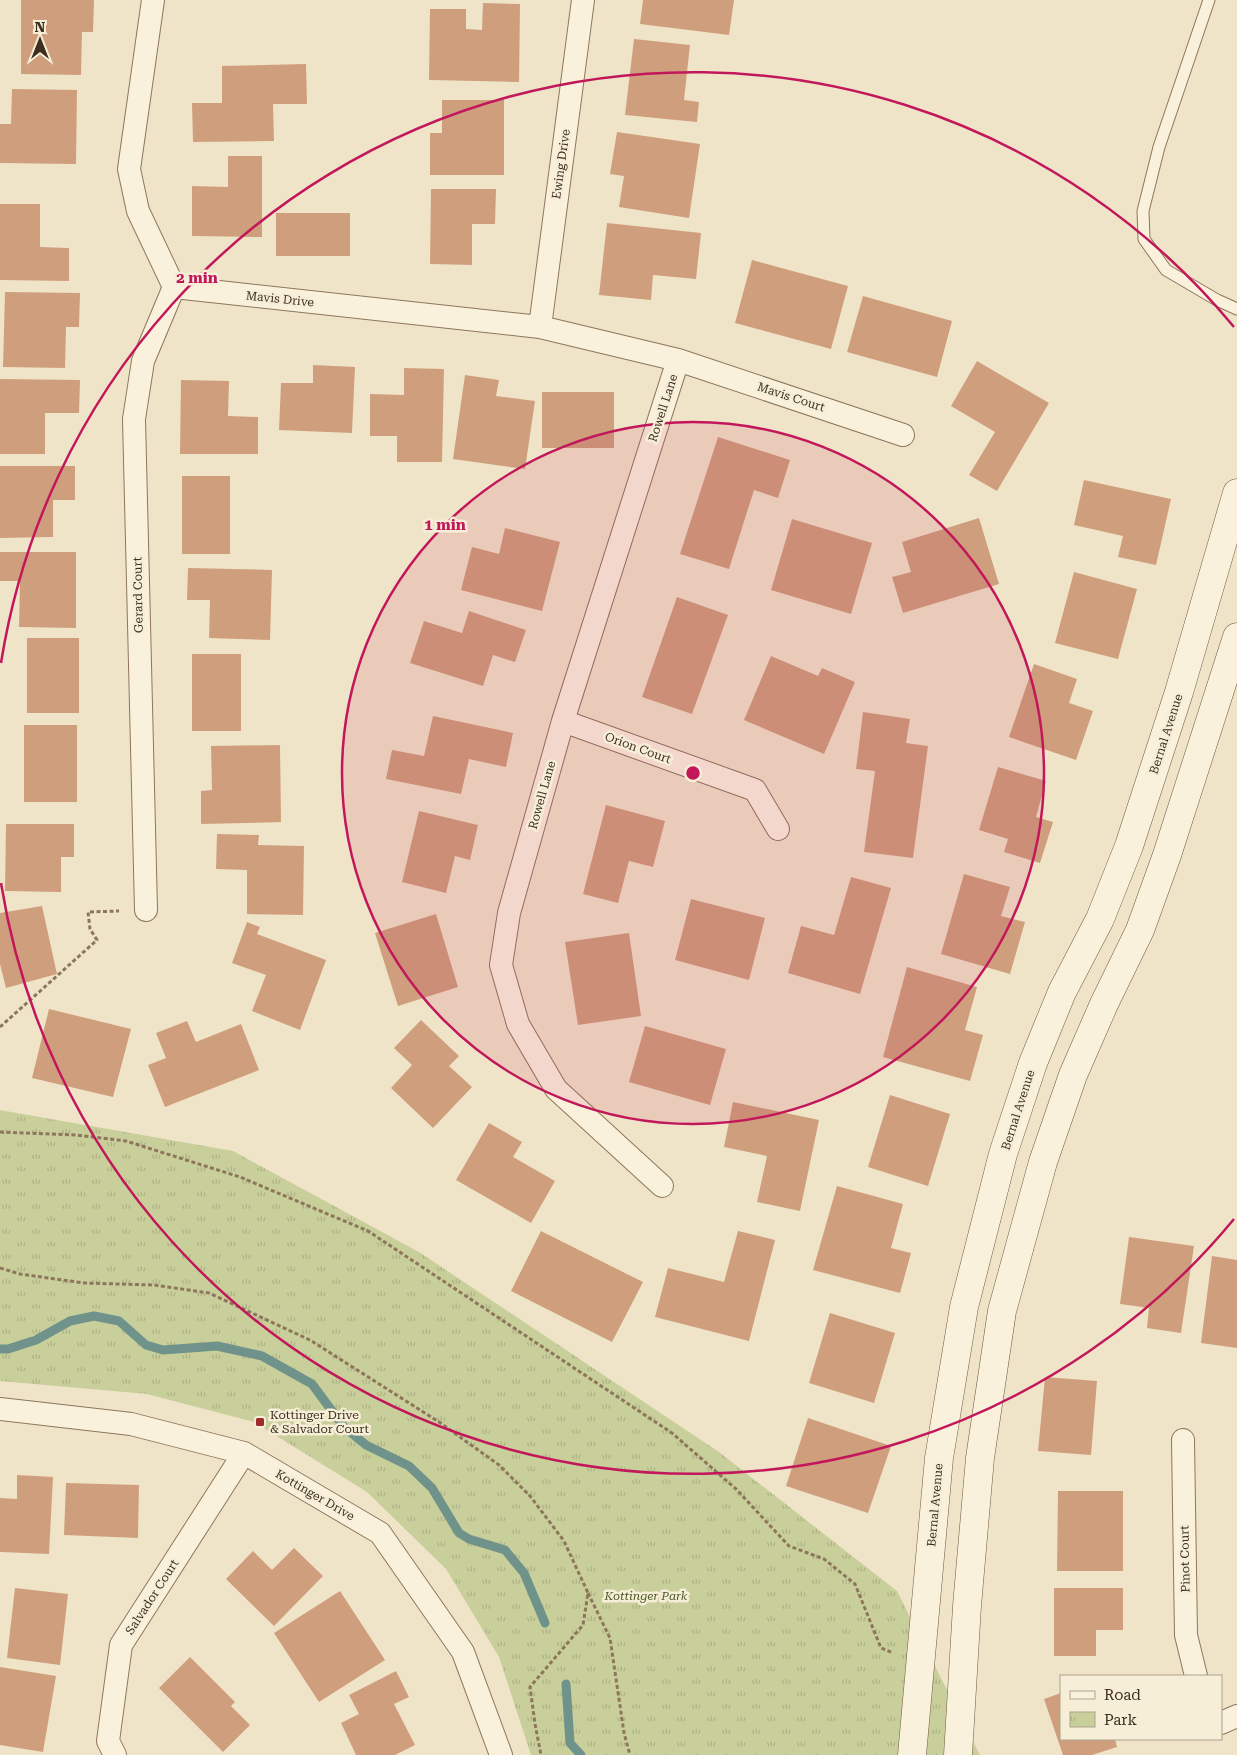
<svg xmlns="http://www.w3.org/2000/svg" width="1237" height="1755" font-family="'Roboto Serif',serif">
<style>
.park{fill:url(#park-tufts)}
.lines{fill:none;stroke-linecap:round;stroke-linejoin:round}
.stream{stroke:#6f938a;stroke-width:9}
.building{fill:#cf9f7d}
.service-casing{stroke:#8d765c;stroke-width:13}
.minor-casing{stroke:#8d765c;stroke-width:24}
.secondary-casing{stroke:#6f573f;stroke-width:29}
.path{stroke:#8d765c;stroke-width:3;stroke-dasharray:4 2.5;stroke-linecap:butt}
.service{stroke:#faf1dc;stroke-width:11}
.minor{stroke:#faf1dc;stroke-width:22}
.secondary{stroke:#faf1dc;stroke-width:28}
.ring{fill:none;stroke:#c2185b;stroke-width:2.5}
.poi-dot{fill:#9e2a2b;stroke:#f7eed8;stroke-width:2}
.labels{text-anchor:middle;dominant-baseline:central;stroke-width:5;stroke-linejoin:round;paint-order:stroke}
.street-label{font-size:12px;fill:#3d2e20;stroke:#f7eed8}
.poi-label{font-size:12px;fill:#3d2e20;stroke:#f7eed8;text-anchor:start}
.park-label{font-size:12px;font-style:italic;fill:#4d5a26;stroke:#f7eed8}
.centre{fill:#c2185b;stroke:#f7eed8;stroke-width:2.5}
.ring-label{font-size:15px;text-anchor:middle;font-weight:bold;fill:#c2185b;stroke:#f7eed8;stroke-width:5;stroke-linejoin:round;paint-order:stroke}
</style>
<defs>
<pattern id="park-tufts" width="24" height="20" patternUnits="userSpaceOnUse" patternTransform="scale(1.25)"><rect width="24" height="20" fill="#c9cf9b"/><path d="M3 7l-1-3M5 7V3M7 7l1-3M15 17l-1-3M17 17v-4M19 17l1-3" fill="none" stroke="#aeb285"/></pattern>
</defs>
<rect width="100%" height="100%" fill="#f0e4c8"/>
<path class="park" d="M0,1110L233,1151L419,1252L719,1452L897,1591L980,1755H531L499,1657L446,1569L367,1492L254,1422L147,1394L0,1381Z"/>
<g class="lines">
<path class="stream" d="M0,1349H8L36,1340L70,1321L94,1316L119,1321L146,1345L163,1350L217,1346L262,1356L312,1384L344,1427L366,1445L409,1466L432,1488L459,1533L469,1539L505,1550L524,1573L545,1623
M566,1684L570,1743L581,1755"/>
</g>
<path class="building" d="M21,0H94L93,32H82L81,75L21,74Z
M643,0H734L729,35L640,24Z
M483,3L520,4L519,82L429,80L430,9H466V29L482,30Z
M634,39L690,45L684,100L699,102L697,122L625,115Z
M306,64L307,104H273L274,141L193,142L192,103H222V66Z
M12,89L77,90L76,164L0,163V124H11Z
M442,100H504V175H430V133H442Z
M617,132L700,144L689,218L619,207L624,176L610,174Z
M228,156H262V237L192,236V186L228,187Z
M431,189H496L495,224H472V265L430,264Z
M0,204H40V247L69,248V281L0,280Z
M276,213H350V256H276Z
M607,223L701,233L696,279L653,275L651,300L599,295Z
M752,260L848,286L831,349L735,323Z
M5,292L80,293L79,327H66L65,368L3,367Z
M863,296L952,321L937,377L847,352Z
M977,361L1049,403L997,491L969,475L995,432L951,406Z
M313,365L355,367L352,433L279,430L281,383H313Z
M404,368L444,369L442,462H397V436H370V394L404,395Z
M465,375L499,380L496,396L535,401L525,469L453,459Z
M0,379L80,380L79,413H45V454H0Z
M181,380L229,381L228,416L258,417V454H180Z
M542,392H614V448H542Z
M718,437L790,460L778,498L754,490L729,569L680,554Z
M0,466H75V500H53V537L0,538Z
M182,476H230V554H182Z
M1084,480L1171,499L1156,565L1118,557L1123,536L1074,525Z
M979,518L999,584L903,613L892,577L911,572L902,542Z
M792,519L872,543L851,614L771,590Z
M505,528L560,542L542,611L461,590L472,547L499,554Z
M0,552H76V628L19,627L20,581H0Z
M188,568L272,570L270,640L209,638L210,600H187Z
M1074,572L1137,589L1118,659L1055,643Z
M677,597L728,615L692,714L642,697Z
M469,611L526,630L515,662L493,655L483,686L410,663L424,621L462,633Z
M27,638H79V713H27Z
M192,654H241V731H192Z
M771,656L818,676L822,668L855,682L824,754L744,720Z
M1034,664L1077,679L1069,703L1093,711L1076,760L1009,737Z
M863,712L910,719L906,743L928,746L913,858L864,852L875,771L856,769Z
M433,716L513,733L506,767L469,759L461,794L386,779L392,750L424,756Z
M24,725H77V802H24Z
M280,745L281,822L201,824V791L212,790L211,746Z
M998,767L1046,781L1036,817L1053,822L1040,863L1004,852L1008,839L979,830Z
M606,805L665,821L653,867L629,861L618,903L583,894Z
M419,811L478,825L470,860L455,856L446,893L402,882Z
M6,824H74V857H61V892L5,891Z
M217,834L259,835L258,845L304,846L303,915L247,914V870L216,869Z
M964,874L1010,887L1001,916L1025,922L1010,974L941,954Z
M851,877L891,888L860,994L788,973L801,926L834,935Z
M691,899L765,918L749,980L675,960Z
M42,906L57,974L6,988L0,964V913Z
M436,914L458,987L398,1006L375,933Z
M247,922L260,927L257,934L326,960L300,1030L252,1011L266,975L232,963Z
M629,933L641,1016L578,1025L565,942Z
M907,967L977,987L965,1030L983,1035L970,1081L883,1057Z
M49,1009L131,1029L113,1097L32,1078Z
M421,1020L459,1056L449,1066L472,1087L433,1128L391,1088L412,1065L394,1048Z
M187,1021L196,1042L241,1024L259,1070L165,1107L148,1065L166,1058L156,1033Z
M645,1026L726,1049L710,1105L629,1082Z
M890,1095L950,1114L928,1186L868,1167Z
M733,1102L819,1120L800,1211L757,1202L767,1156L724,1147Z
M489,1123L522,1142L513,1157L555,1181L531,1223L456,1180Z
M837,1186L903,1204L891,1248L911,1253L900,1293L813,1270Z
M541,1231L643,1282L612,1342L511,1291Z
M738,1231L775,1240L749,1341L655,1317L668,1268L724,1282Z
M1129,1237L1194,1246L1181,1333L1147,1328L1149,1308L1120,1304Z
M1212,1256L1237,1260V1348L1201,1343Z
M830,1313L895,1333L874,1403L809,1383Z
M1045,1377L1097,1381L1091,1455L1038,1451Z
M808,1418L891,1446L868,1513L786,1486Z
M17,1475L53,1477L49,1554L0,1552V1498L17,1499Z
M66,1483L139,1485L138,1538L64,1535Z
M1058,1491H1123V1571H1057Z
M294,1548L323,1576L274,1626L226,1579L253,1551L272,1570Z
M15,1588L68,1594L60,1665L7,1658Z
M1054,1588H1123V1630H1096V1656H1054Z
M340,1591L385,1660L319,1702L274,1633Z
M190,1657L235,1702L231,1706L250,1725L223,1752L159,1688Z
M0,1667L56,1676L43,1752L0,1745Z
M396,1671L409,1697L394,1704L415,1745L395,1755H356L341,1723L359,1714L349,1695Z
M1061,1693V1739H1115L1117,1747L1092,1755H1063L1044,1699Z"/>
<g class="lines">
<defs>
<path id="service" d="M1209,0L1159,147L1143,211L1144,239L1166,270L1217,300L1237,309"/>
<path id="minor" d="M153,0L129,169L138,211L174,287
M174,287L540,327L678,360L903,435
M540,327L583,0
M563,721L755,790L778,829
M146,910L134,419L143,361L174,287
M662,1186L556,1089L518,1024L501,965L509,913L563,721L678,360
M0,1409L131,1424L244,1453L380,1533L463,1652L501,1755
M1183,1440L1186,1635L1196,1676
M1221,1723L1237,1716
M115,1755L108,1741L121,1645L244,1453"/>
<path id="secondary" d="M912,1755L939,1458L964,1307L1003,1154L1033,1063L1062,992L1100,919L1129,846L1179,692L1237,493
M958,1755L967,1606L980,1458L1002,1311L1043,1162L1073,1075L1104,1004L1140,930L1167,855L1237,637"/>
</defs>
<use href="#service" class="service-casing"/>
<use href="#minor" class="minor-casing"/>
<use href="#secondary" class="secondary-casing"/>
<path class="path" d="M0,1027L97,940L90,929L88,912L119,911
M0,1132L76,1135L126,1141L240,1177L368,1231L672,1433L736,1489L789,1546L824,1559L855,1584L881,1648L893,1653
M0,1268L20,1274L84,1283L154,1285L209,1293L310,1340L439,1422L499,1465L530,1496L564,1541L588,1593L583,1625L530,1687L535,1724L541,1755
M588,1593L610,1638L624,1733L630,1755"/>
<use href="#service" class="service"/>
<use href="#minor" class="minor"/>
<use href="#secondary" class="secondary"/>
</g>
<circle cx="693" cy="773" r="351" fill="#c2185b" fill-opacity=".12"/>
<g class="ring">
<circle cx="693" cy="773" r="351"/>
<path d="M1234 1219A701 701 0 0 1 1 883M1 663A701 701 0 0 1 1234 327"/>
</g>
<rect class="poi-dot" x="255" y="1417" width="10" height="10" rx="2.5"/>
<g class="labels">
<g class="street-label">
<text transform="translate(561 164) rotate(-82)">Ewing Drive</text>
<text transform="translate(280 299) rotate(6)">Mavis Drive</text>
<text transform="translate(791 397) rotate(18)">Mavis Court</text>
<text transform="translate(663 408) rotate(-72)">Rowell Lane</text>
<text transform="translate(138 595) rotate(-91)">Gerard Court</text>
<text transform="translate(1166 734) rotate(-72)">Bernal Avenue</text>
<text transform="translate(638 748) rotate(20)">Orion Court</text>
<text transform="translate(542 795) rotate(-74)">Rowell Lane</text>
<text transform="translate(1018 1110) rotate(-72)">Bernal Avenue</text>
<text transform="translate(315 1495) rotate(30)">Kottinger Drive</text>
<text transform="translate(935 1505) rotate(-85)">Bernal Avenue</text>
<text transform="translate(1185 1559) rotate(-91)">Pinot Court</text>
<text transform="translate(152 1597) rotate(-57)">Salvador Court</text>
</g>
<g class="poi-label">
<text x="270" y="1415">Kottinger Drive<tspan x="270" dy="14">&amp; Salvador Court</tspan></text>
</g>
<g class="park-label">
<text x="646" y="1596">Kottinger Park</text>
</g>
</g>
<circle cx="693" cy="773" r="8" class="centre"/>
<g class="ring-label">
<text x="197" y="283">2 min</text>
<text x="445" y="530">1 min</text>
</g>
<rect x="1060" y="1675" width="162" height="65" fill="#f7eed8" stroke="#ada18e"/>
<rect x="1070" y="1691" width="25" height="8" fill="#faf1dc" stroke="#ada18e"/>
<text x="1104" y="1700" font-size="15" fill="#3d2e20">Road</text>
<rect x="1070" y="1712" width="25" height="15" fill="url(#park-tufts)" stroke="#ada18e"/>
<text x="1104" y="1725" font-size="15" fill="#3d2e20">Park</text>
<g transform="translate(40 40)" stroke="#f7eed8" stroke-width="4" paint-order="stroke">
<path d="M0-4L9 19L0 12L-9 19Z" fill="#3d2e20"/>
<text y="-8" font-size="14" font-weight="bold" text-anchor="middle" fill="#3d2e20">N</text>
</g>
</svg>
